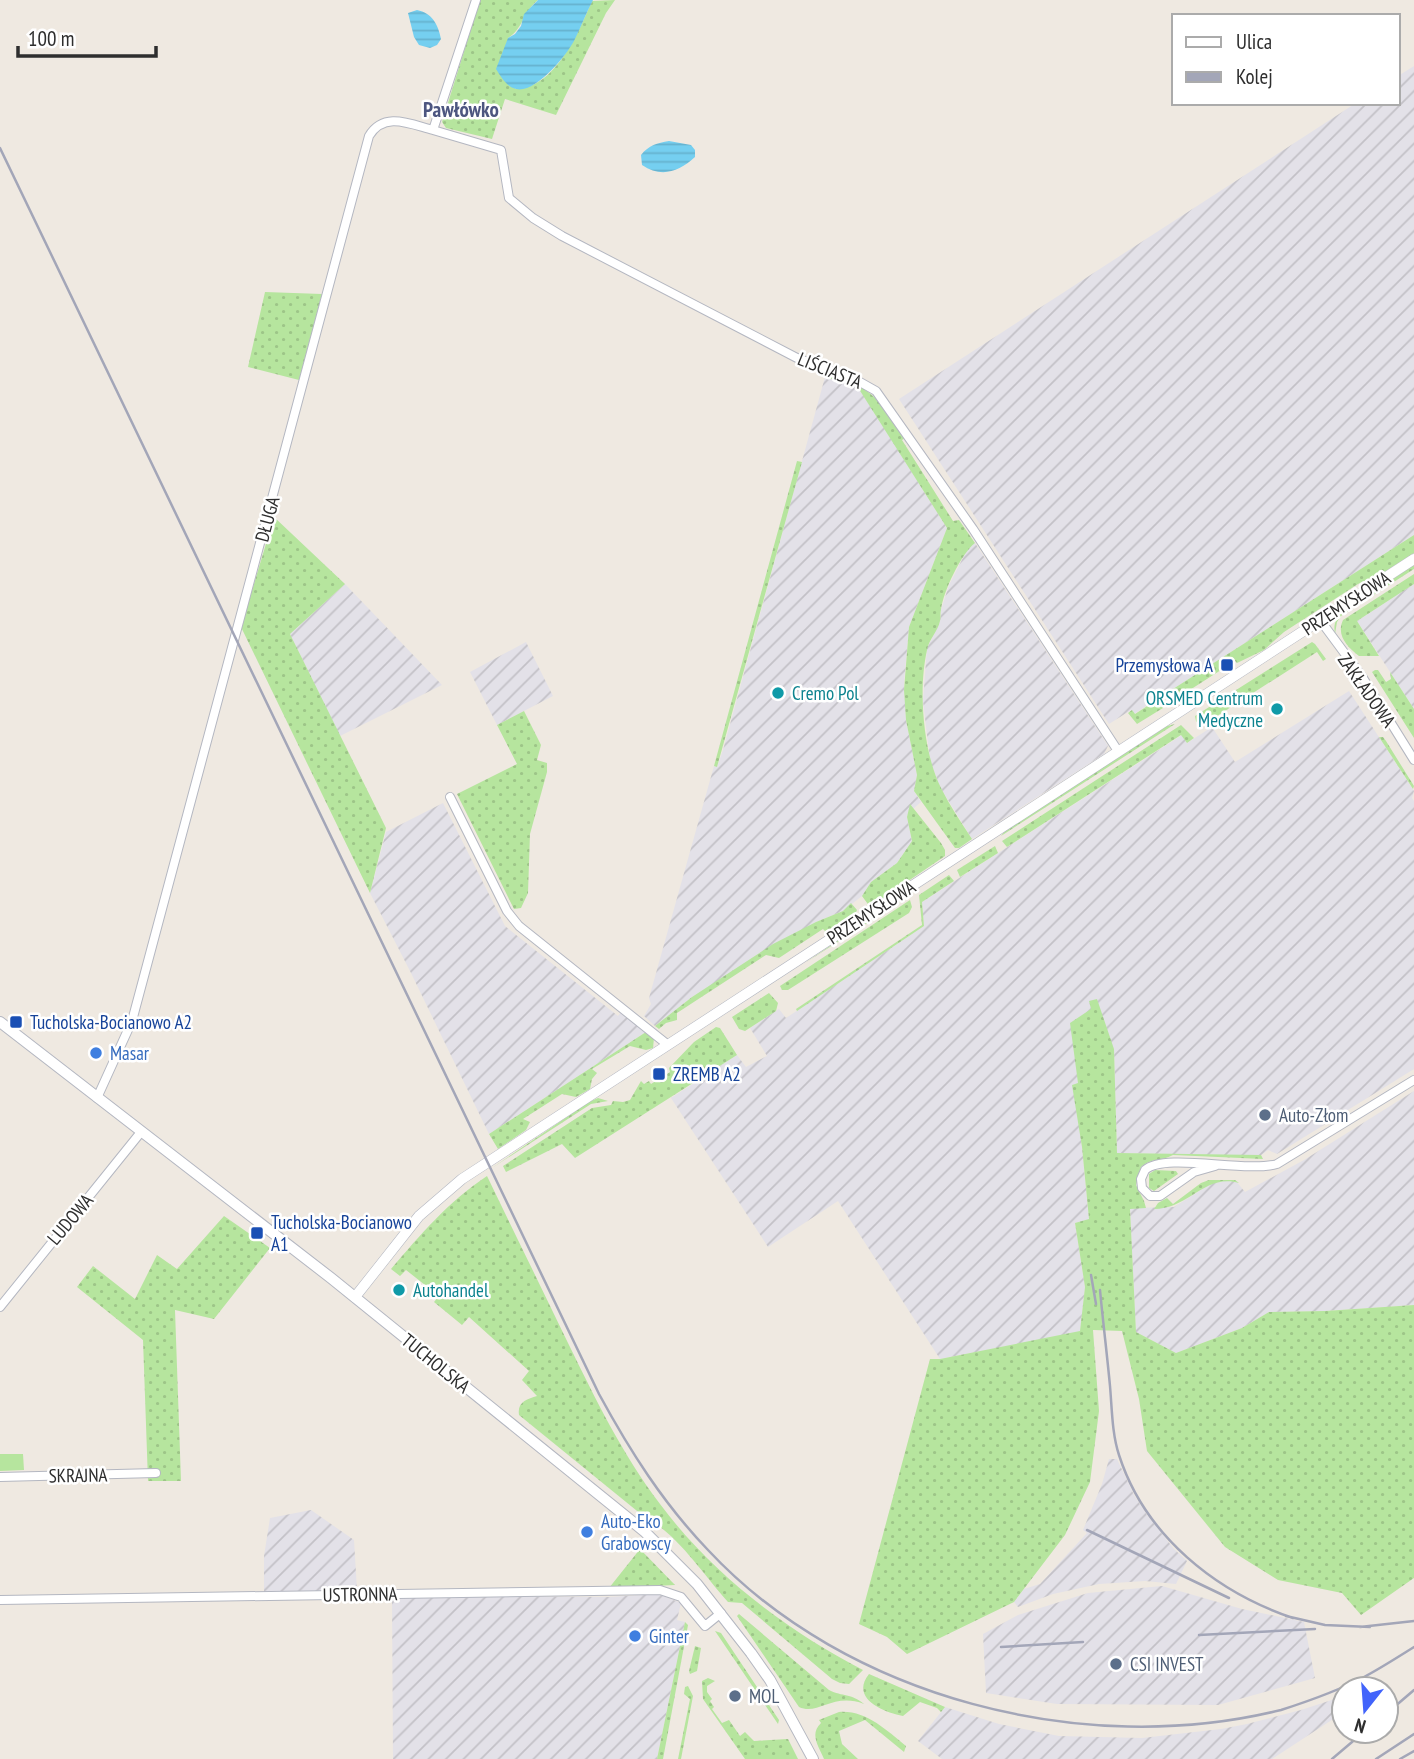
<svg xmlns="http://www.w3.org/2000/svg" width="1414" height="1759" font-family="'PT Sans Narrow',sans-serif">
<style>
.industrial{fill:url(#industrial-furrows)}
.grass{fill:url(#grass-dots)}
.park{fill:url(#park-tufts)}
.water{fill:url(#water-rules)}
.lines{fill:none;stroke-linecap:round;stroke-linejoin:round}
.minor-casing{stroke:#b4b7c1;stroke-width:10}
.tertiary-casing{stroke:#b4b7c1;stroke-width:11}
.secondary-casing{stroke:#b4b7c1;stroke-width:12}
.minor{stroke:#fff;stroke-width:8}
.tertiary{stroke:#fff;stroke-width:10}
.secondary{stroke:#fff;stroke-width:10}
.rail{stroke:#a3a6b8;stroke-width:2.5}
.transit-dot{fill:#1a4fb4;stroke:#fff;stroke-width:2.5}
.culture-dot{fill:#0f9aa8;stroke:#fff;stroke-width:2.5}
.shop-dot{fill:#3f7fe0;stroke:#fff;stroke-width:2.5}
.service-dot{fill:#5c6f8a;stroke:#fff;stroke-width:2.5}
.labels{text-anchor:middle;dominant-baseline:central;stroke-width:5;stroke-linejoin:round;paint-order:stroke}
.street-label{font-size:19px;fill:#2e2e2e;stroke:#fff}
.transit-label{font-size:19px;fill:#164399;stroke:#fff;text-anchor:start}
.culture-label{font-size:19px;fill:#0d838f;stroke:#fff;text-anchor:start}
.shop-label{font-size:19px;fill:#366cbe;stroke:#fff;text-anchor:start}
.service-label{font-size:19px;fill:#4e5e75;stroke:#fff;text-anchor:start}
.neighbourhood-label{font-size:21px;font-weight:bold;fill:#4d5680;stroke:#fff}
</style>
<defs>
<pattern id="industrial-furrows" width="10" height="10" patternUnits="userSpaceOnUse" patternTransform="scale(1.75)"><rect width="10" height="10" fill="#e3e1e8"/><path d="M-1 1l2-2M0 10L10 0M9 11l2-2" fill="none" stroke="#c3c1c7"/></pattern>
<pattern id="grass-dots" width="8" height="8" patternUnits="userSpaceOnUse" patternTransform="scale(1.75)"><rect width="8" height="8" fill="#b6e59e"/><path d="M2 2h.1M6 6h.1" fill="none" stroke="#9dc588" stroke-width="1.8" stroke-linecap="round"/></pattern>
<pattern id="park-tufts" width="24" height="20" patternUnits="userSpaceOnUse" patternTransform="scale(1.75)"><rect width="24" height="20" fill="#b6e59e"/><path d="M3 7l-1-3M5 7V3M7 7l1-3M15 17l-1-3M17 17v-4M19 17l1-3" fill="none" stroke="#9dc588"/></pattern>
<pattern id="water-rules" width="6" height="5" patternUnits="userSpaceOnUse" patternTransform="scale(1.75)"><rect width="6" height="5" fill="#75cff0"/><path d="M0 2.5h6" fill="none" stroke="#66b2ce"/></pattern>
</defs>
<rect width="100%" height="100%" fill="#efe9e1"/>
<path class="industrial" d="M1414,66V535L1134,714L1131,710L1109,724L899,399L1356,103H1398V76Z
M825,377L857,385L947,528L909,627L904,683L906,720L917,775L914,791L921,802L913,809L911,805L907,817L912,841L897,863L871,882L862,896L843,911L816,922L692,997L655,1026L644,1016L651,1004L649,998L714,766L717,767L723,750Z
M975,543L1108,746L1104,754L972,839L940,787L930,760L923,701L927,648L940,622L941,610L949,585L968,548Z
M345,584L442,685L340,736L290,634Z
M1414,584V709L1357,621Z
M526,642L553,696L497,725L470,672Z
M1349,691L1414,791L1412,798L1414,801V1069L1277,1154L1268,1150L1260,1156L1117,1153L1114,1049L1092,1008L1078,1084L1073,1085L1082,1147L1089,1220L1075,1223L1085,1287L1080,1332L940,1359L838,1201L768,1247L671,1098L737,1055L746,1067L767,1056L750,1028L779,1009L786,1018L924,926L922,902L1182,735L1187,743L1212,727L1235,762Z
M443,803L505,926L618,1016L621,1012L646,1032L489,1134L411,973L370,893L386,832Z
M1414,1091V1305L1325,1311L1269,1312L1242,1328L1176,1353L1136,1332L1130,1208L1174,1207L1215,1181H1236L1245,1192L1304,1160Z
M1109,1459H1117L1134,1495L1147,1515L1174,1549L1187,1561L1176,1584L1145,1581L1099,1584L1053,1594L1018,1607L1014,1602L1024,1589L1040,1584L1087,1533L1083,1530L1102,1484Z
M311,1510L354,1540L357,1590L264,1592V1556L270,1518Z
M1162,1586L1242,1609L1304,1622L1315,1678L1218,1705L1057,1704L986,1693L983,1634L1018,1615L1088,1593Z
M658,1594L681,1603L677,1620L685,1622L657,1759H393L392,1596L609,1597Z
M1344,1696V1712L1272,1759H942L918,1741L945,1707L999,1724L1059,1736L1142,1738L1221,1729L1247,1724L1301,1710Z"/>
<path class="grass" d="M480,0H538C523,12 523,29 508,38L515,89C555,89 579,31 592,1L615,0L606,13L556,115L505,99L492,139L446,128L442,122Z
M265,292L322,294L299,380L248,367Z
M826,374C875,389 876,396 905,438L902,440L953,521L959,520L975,543C961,554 943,592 941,610C940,613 941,617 940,621C938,631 929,639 927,650C918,690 923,752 941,788C950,806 961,822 972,839L959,848H955L914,791L917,775L906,720L904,690L909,627L947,528L857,386L825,377Z
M797,461L802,462L717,767L714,766Z
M274,517L345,584L290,634L386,828L370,893L241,627Z
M1414,535V553L1386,571L1358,584L1284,632L1264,650L1237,663L1235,661L1182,695L1173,689Z
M1414,565V569L1341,616L1337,622L1335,634C1333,624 1336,618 1343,612Z
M1414,574V584L1357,621L1379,656H1359C1347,647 1336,635 1343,620Z
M1312,642L1315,644L1326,659L1323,661L1317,652L1200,727L1196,721L1195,716Z
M1375,670H1378L1386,682L1391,679L1390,672L1414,709V738L1372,672Z
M1161,697L1163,708L1137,724L1128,713L1132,710L1135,714Z
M524,711L541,745L537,760L547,763V772L530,834L528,893L521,908L514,909L457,794L517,764L497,725Z
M1175,724L1001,836L1005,831L1167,726Z
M1181,725L1194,738L1187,743L1181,735L1007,847L1002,841Z
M1379,737H1383L1386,741L1414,786L1413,789Z
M910,804L941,843L945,850V856L870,907L862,896L871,882L897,863L912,841L907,817Z
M995,846L998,853L960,877L957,870Z
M949,875L954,881L922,902L924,926L797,1011L796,1009L922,925L919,895Z
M901,898H906L805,963Z
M910,900L912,907L909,913L788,990H782L780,986Z
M851,903L857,910C852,922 837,926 825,931L823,929L779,958L766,955L677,1013V1020L666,1023L659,1029L655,1026L692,997L773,944L816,922L843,911Z
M769,993L778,1003L776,1011L745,1031L739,1029L732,1017Z
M1097,999L1114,1049L1117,1153L1261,1155L1263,1159L1173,1155C1163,1161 1150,1158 1141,1167L1136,1185L1144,1201L1146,1208L1130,1209L1136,1332L1176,1353L1242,1328L1269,1312L1325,1311L1414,1305V1578L1361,1615L1342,1593L1278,1580L1225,1547L1147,1451L1139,1399L1122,1331L1093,1330L1099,1411L1090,1482L1065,1535L1014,1602L907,1654L887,1637L859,1624L930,1359H940L1080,1331L1085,1287L1075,1223L1089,1219L1082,1147L1072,1085L1078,1083L1070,1023L1091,1009L1089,1001Z
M716,1027L720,1028L737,1055L575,1158L562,1144L506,1172L503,1166L592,1108L611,1105L613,1101L623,1102L630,1100L641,1081L644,1084L649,1081L651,1084L670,1072L669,1068L694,1042Z
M646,1032L654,1038L653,1048L646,1050L630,1046L592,1069L597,1073L592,1079L590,1089L576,1097L562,1094L523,1119L530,1122L526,1130L498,1149L489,1134Z
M598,1098L608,1101L591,1104L492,1168L589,1102Z
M1155,1170L1176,1171L1178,1174L1154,1191L1149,1188V1174Z
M487,1176C514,1232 541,1287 568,1343C595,1398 622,1454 660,1504C712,1574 786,1630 863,1670L849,1684L840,1683L832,1679L742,1603L728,1602C701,1572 678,1534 642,1515L519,1415C517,1402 527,1399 537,1396L522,1380L529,1371L469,1317L462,1325L434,1302L439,1296L406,1270L400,1276L391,1269C421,1234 448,1202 487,1176Z
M1209,1180H1235L1239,1183C1205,1173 1189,1209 1154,1209L1158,1203L1167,1198L1173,1204L1201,1183Z
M224,1216L270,1248L214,1319L175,1310L181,1481H148L143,1340L77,1287L93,1266L135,1299L157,1255L177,1269Z
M640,1549L675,1585L609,1588Z
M739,1614L829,1690C843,1697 851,1693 864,1704C833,1692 818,1716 799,1707L737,1616Z
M685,1622L688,1625L663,1759H657Z
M715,1631L721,1633L779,1720L778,1724Z
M695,1646L701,1648L697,1671L690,1674L689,1671Z
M869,1674L945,1707L941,1712L937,1708L920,1702L903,1716C882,1712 850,1698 869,1674Z
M708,1678L715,1681L707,1686V1692L712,1699L710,1701L714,1707L712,1709L722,1723L729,1720L740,1736L745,1732L754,1741L788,1739L798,1759H745L703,1699L702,1681Z
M688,1686L693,1696L681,1759H678L690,1699L684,1694L685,1687Z
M839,1712C866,1710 886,1730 906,1746L904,1752L865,1720L839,1731L842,1744L858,1759H824C819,1747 809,1734 821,1723L819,1720Z"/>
<path class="park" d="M0,1454H23L24,1470L0,1471Z"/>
<path class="water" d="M538,0H593C586,13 581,27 574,41C566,56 535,94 516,89C507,87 501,77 496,69L508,38L515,34L521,26L524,14Z
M417,10C432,13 438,24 441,39L437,45L430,48L419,45L414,37L408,13Z
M669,141L691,145L695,150V157C679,172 661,178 642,165L641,155C649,145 657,143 669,141Z"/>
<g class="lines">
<defs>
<path id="minor" d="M433,130L501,150L509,198L533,218L562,236L797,358L860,382L876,391L973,529L1118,751
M1320,620L1363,678L1414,760
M450,797L507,911L519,926L668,1045
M97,1098L132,1021L369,136C384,111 410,124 433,130L476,0
M1215,1166L1194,1172L1160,1196H1150L1142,1188L1141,1179L1145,1170C1165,1152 1245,1173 1277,1164L1414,1080
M0,1307L141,1132
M0,1477L156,1473
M0,1600L660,1590L681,1597L705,1626L721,1613"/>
<path id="tertiary" d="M355,1297L419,1216L462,1179L1414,559"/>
<path id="secondary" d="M0,1022L331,1278L644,1531L697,1584L751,1653L770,1680L813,1759"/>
</defs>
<use href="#minor" class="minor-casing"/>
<use href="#tertiary" class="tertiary-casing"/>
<use href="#secondary" class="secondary-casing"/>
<use href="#minor" class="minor"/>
<use href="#tertiary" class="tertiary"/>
<use href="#secondary" class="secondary"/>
<path class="rail" d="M0,148L599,1394C630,1451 663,1503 708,1550C846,1698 1084,1759 1281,1710C1309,1701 1338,1691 1364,1677C1381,1668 1398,1657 1414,1647
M1091,1275L1096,1304
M1100,1290C1103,1322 1107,1354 1110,1386C1112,1409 1112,1434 1119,1455C1145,1536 1216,1592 1293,1618
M1087,1530L1229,1598
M1286,1616L1325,1625L1370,1627
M1360,1627L1414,1621
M1199,1635L1315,1629
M1001,1647L1083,1642
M1386,1714L1414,1690
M1332,1759L1365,1731
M1376,1759L1414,1734
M1400,1759L1414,1751"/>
</g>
<g class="transit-dot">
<rect x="1220" y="658" width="14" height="14" rx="3.5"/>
<rect x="9" y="1015" width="14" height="14" rx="3.5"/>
<rect x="652" y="1067" width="14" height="14" rx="3.5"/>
<rect x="250" y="1226" width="14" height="14" rx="3.5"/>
</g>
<g class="culture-dot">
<circle cx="778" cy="693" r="7"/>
<circle cx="1277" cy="709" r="7"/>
<circle cx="399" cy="1290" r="7"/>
</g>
<g class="shop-dot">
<circle cx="96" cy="1053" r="7"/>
<circle cx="587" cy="1532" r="7"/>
<circle cx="635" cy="1636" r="7"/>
</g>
<g class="service-dot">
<circle cx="1265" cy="1115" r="7"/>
<circle cx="1116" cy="1664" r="7"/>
<circle cx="735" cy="1696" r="7"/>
</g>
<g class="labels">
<g class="street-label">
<text transform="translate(830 370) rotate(22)">LIŚCIASTA</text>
<text transform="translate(267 519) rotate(-75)">DŁUGA</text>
<text transform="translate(1346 603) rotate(-33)">PRZEMYSŁOWA</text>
<text transform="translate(1367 690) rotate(55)">ZAKŁADOWA</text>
<text transform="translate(871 912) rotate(-33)">PRZEMYSŁOWA</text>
<text transform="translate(70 1219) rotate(-50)">LUDOWA</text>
<text transform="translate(436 1363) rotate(39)">TUCHOLSKA</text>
<text transform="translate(78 1475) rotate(-1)">SKRAJNA</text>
<text transform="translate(360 1594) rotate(-1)">USTRONNA</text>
</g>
<g class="transit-label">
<text x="1213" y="665" text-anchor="end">Przemysłowa A</text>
<text x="30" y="1022">Tucholska-Bocianowo A2</text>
<text x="673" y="1074">ZREMB A2</text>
<text x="271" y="1222">Tucholska-Bocianowo<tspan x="271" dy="22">A1</tspan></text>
</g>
<g class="culture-label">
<text x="792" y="693">Cremo Pol</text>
<text x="1263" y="698" text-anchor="end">ORSMED Centrum<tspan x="1263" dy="22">Medyczne</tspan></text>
<text x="413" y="1290">Autohandel</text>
</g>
<g class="shop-label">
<text x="110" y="1053">Masar</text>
<text x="601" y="1521">Auto-Eko<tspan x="601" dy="22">Grabowscy</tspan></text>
<text x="649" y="1636">Ginter</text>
</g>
<g class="service-label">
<text x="1279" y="1115">Auto-Złom</text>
<text x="1130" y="1664">CSI INVEST</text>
<text x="749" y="1696">MOL</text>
</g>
<g class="neighbourhood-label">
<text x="461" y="109">Pawłówko</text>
</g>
</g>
<rect x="1172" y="14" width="228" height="91" fill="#ffffff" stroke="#ababab" stroke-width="2"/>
<rect x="1186" y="37" width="35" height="10" fill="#ffffff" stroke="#ababab" stroke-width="2"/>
<text x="1236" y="49" font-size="21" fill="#2e2e2e">Ulica</text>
<rect x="1186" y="72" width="35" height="10" fill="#a3a6b8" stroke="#ababab" stroke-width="2"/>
<text x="1236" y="84" font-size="21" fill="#2e2e2e">Kolej</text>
<g transform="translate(1365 1710) rotate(197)"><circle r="33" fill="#ffffff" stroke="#ababab" stroke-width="2"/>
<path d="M0-5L12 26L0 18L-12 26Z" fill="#4264fb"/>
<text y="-10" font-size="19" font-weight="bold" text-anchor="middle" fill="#2e2e2e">N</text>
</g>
<path d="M18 46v10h138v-10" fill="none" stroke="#2e2e2e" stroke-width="3.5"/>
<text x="28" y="46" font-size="21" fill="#2e2e2e" stroke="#ffffff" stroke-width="5" paint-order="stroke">100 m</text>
</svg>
